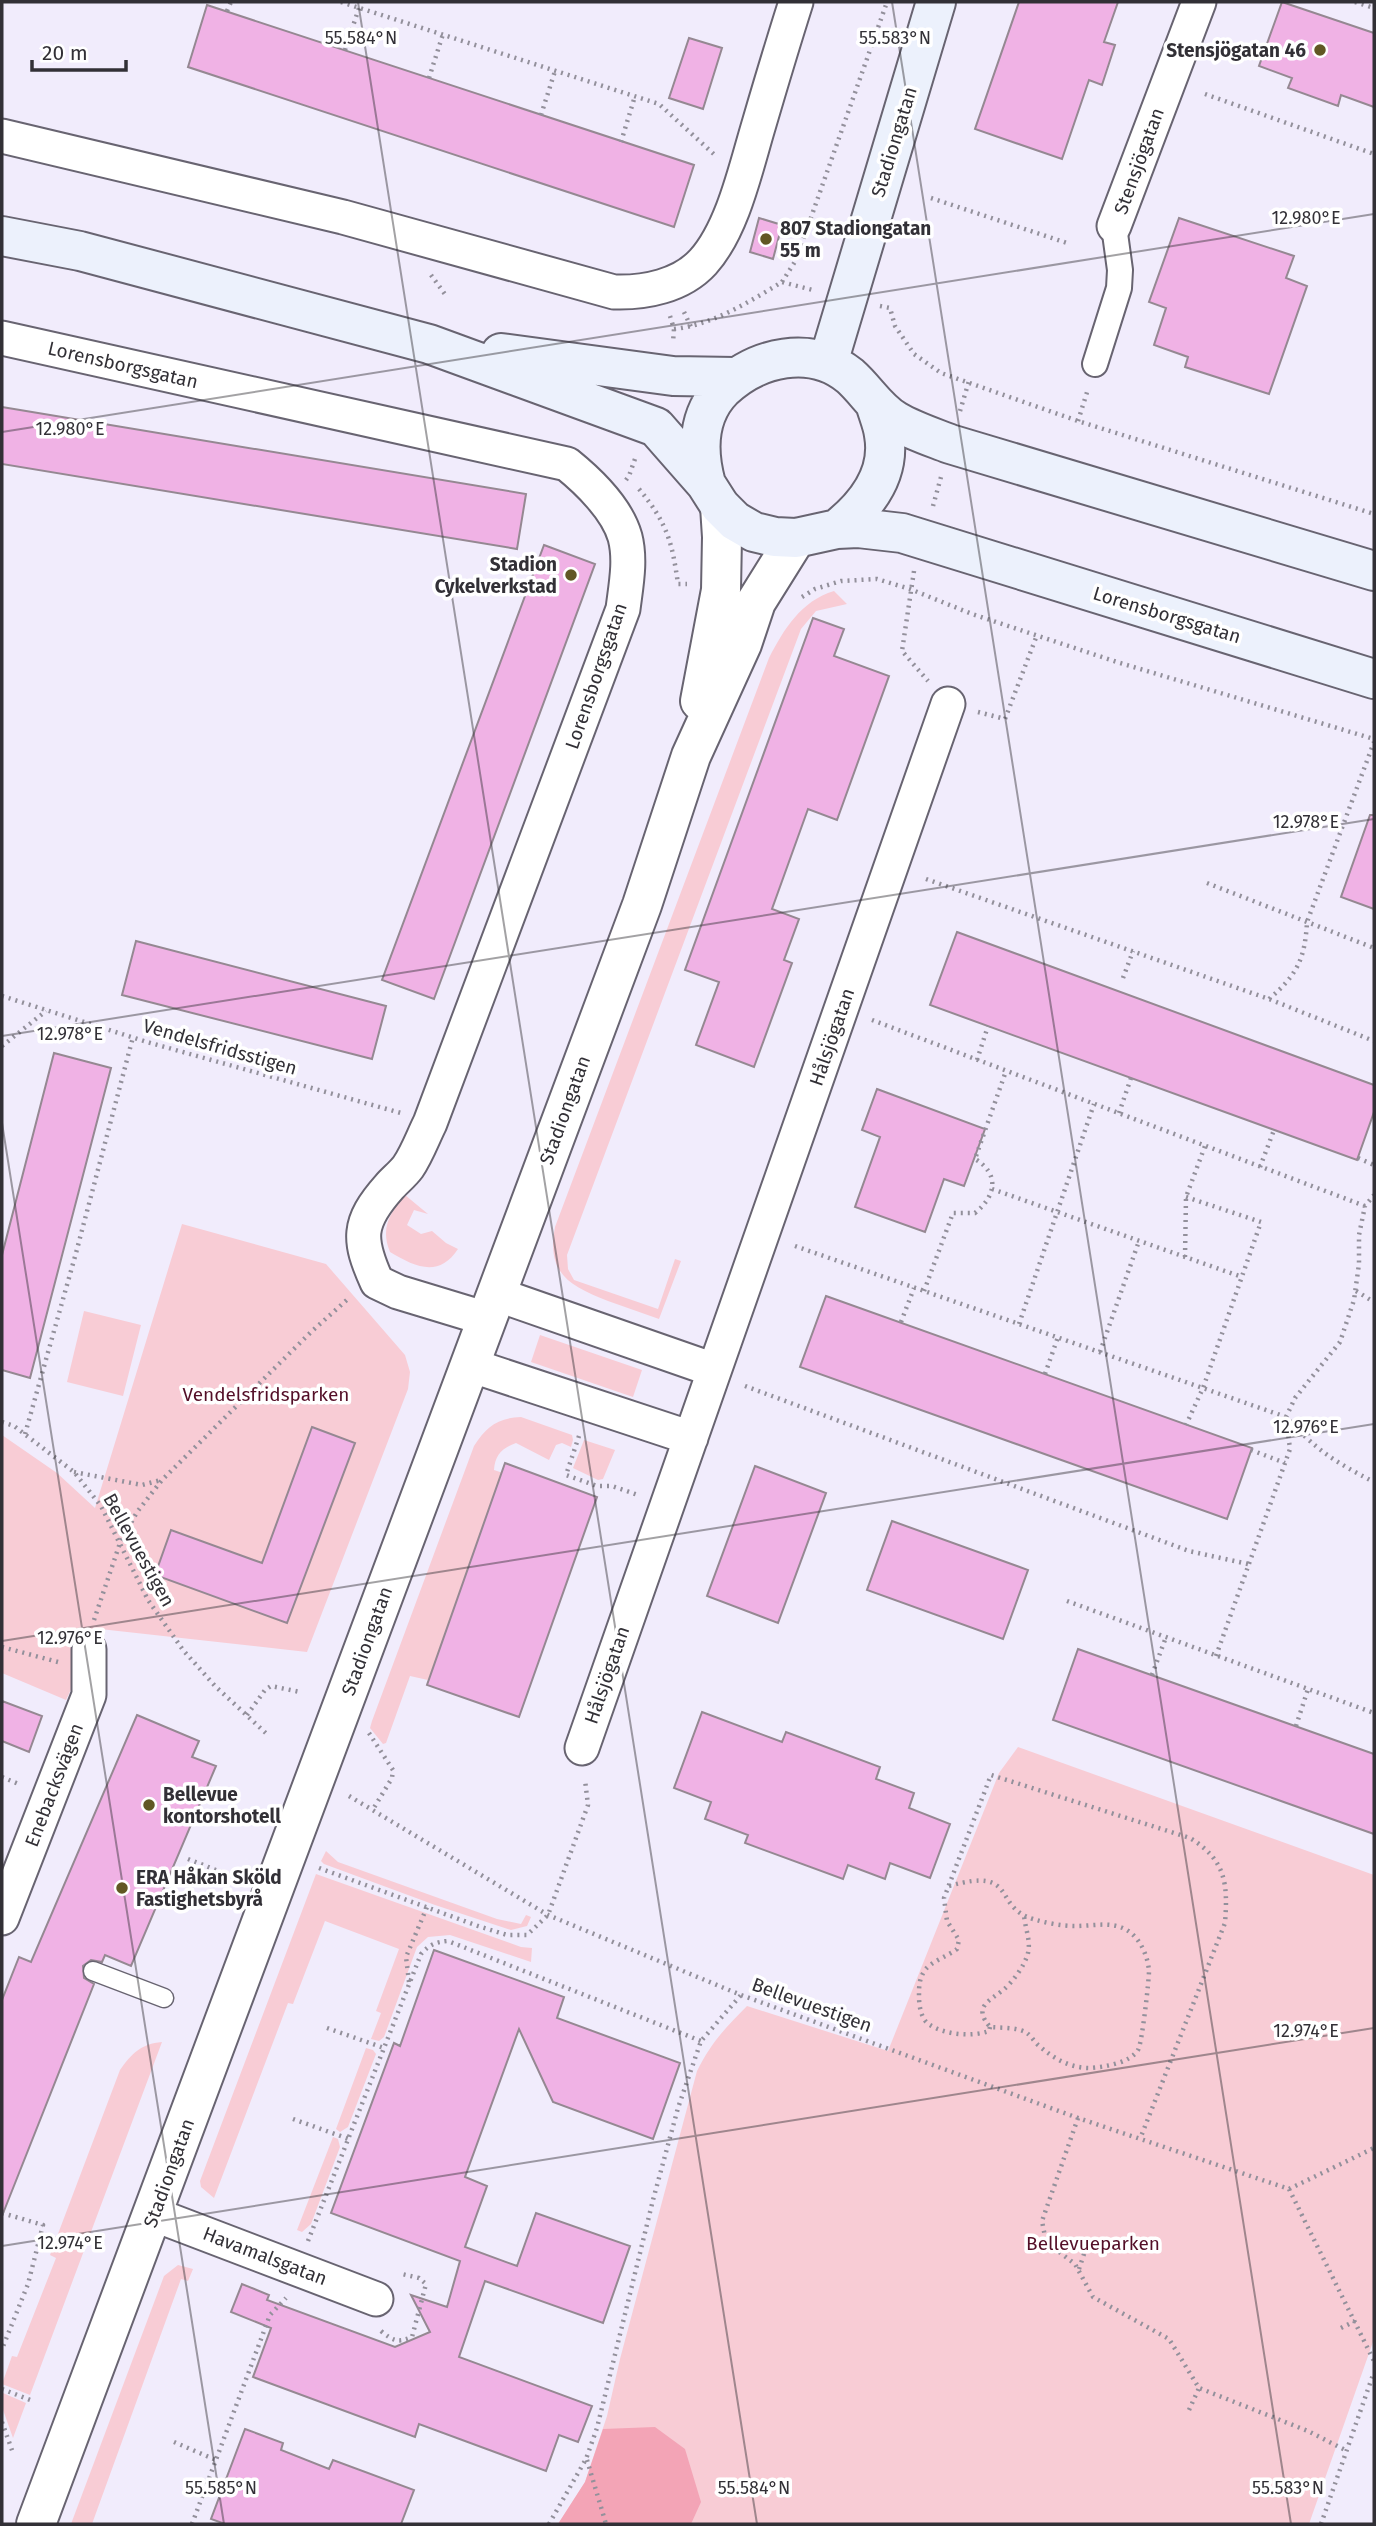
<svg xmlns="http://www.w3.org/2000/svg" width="1376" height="2526" font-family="'Fira Sans',sans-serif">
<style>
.green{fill:#f8ccd5}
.forest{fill:#f3a4b6}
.building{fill:#f0b2e5;stroke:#958892;stroke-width:2}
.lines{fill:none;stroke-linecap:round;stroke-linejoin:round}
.service-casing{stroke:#686471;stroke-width:21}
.pedestrian-casing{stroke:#686471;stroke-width:28}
.minor-casing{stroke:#686471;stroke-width:37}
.tertiary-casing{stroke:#686471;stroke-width:42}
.secondary-casing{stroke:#686471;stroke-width:42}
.path{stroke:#93909b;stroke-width:4.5;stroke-dasharray:2 5;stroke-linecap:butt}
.service{stroke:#fff;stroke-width:18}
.pedestrian{stroke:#fff;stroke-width:24}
.minor{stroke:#fff;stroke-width:33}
.tertiary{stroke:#fff;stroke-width:38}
.secondary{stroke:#ecf1fc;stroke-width:38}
.ticks{fill:none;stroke:#323036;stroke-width:2;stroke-opacity:0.45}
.poi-dot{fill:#615724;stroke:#fff;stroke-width:2.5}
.labels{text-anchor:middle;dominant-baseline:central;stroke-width:7;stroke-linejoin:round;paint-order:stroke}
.poi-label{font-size:19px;font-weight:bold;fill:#323036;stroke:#fff;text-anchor:start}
.street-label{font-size:19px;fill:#323036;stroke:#fff}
.park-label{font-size:19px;fill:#530e27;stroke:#fff}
.ticks-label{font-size:18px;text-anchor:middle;fill:#323036;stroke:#fff;stroke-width:7;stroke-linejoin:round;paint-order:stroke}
</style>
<rect width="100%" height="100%" fill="#f1ecfc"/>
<path class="green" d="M834,591L847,604L816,611L801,629L567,1255L568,1269L574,1280L658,1309L675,1259L681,1261L659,1319C642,1313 625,1307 608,1301C570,1286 546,1274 555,1227L769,658C784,629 801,601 834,591Z
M405,1195L428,1214L414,1210L407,1225L421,1234L432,1231L446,1243L458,1249C439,1278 415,1267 390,1252C380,1228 390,1213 405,1195Z
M182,1224L326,1264L405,1355L410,1372L408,1389L307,1652L100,1629L66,1700L2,1673V1435L57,1473L95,1508Z
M84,1311L141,1325L123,1396L67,1382Z
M540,1335L642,1370L633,1397L531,1362Z
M521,1417L572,1435L573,1440L571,1447L562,1443L556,1445L549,1460L516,1443C502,1448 495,1455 494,1470L509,1475L428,1680L410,1676L386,1743L383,1744L370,1728L372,1721L474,1446C486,1427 497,1418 521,1417Z
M584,1440L615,1450L603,1479L598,1480L573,1468Z
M1018,1747L1374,1875V2339L1309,2524H558L585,2482L607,2416L620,2359L697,2071C711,2043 725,2028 747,2006L888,2051L999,1773Z
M326,1851L338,1862L497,1919L521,1924L526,1915L531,1917L527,1926L511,1930L435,1905L324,1864L321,1861Z
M316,1874L521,1947L532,1948L531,1962L450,1935L428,1937L417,1947L384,2037L379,2041L371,2039L381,2013L376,2011L399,1949L325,1921L293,2004L288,2003L214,2198L201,2187L200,2181Z
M162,2042L30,2395L2,2384L12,2356L17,2357L56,2258L50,2255L120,2070C132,2053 141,2044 162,2042Z
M366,2048L373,2050L376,2054L348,2127L340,2132L336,2129Z
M333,2137L338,2139L340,2147L311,2224L302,2232L297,2230Z
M178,2265L193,2269L188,2281L181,2279L92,2524H71L164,2276Z
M3,2393L26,2403L13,2438L2,2407Z"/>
<path class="forest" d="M655,2427L685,2449L701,2502L691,2524H558L585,2482L603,2429Z"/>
<path class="building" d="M1019,2H1118L1104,42L1115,45L1102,85L1089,80L1062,159L975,129Z
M1282,2L1374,33V107L1341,95L1338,106L1288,88L1292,78L1259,66Z
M207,5L694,165L674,227L188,67Z
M689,38L722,48L703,109L669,98Z
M759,218L782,225L773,259L750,252Z
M1179,218L1294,256L1286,278L1307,286L1269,394L1185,367L1188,357L1154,345L1166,308L1149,302Z
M2,407L526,494L517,549L2,464Z
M544,545L595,564L434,999L382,980Z
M813,618L844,629L834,656L889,676L837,820L808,809L772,909L799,919L784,960L792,963L754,1067L696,1045L719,982L685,970Z
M1370,815H1374V909L1341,897Z
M957,932L1374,1085V1112L1357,1160L930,1005Z
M136,941L386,1006L372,1059L122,995Z
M54,1053L111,1068L30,1378L2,1370V1255Z
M877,1089L985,1129L964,1186L944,1179L925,1232L855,1207L880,1137L862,1130Z
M826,1296L1252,1448L1227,1519L800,1367Z
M312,1427L355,1443L287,1623L155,1575L171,1530L262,1563Z
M505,1463L597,1497L519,1717L427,1685Z
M755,1466L826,1493L778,1623L707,1596Z
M892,1521L1028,1570L1003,1639L867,1590Z
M1078,1649L1374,1754V1834L1053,1720Z
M2,1701L42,1716L29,1752L2,1741Z
M702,1712L782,1742L786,1732L880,1767L876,1779L914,1793L909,1808L950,1824L930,1878L890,1863L885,1879L848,1865L843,1879L745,1843L748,1835L705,1819L711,1802L674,1788Z
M137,1715L199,1741L192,1757L216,1766L131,1966L105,1955L102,1962L91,1960L83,1966L84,1978L94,1984L2,2216V2000L19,1957L31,1962Z
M434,1950L564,1997L557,2018L680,2063L653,2139L553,2102L519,2029L465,2177L487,2186L465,2247L517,2266L536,2213L630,2246L603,2323L485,2281L459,2357L592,2406L578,2442L559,2435L546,2471L419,2424L415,2437L253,2377L271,2328L231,2312L242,2284L269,2295L267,2300L395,2347L430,2332L411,2295L447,2307L460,2261L331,2213L394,2043L400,2046Z
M245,2429L283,2443L281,2450L329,2469L333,2460L414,2490L401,2524H225L211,2519Z"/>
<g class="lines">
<defs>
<path id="service" d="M93,1971L164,1998"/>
<path id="pedestrian" d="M1095,364L1119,288L1120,270L1114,226"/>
<path id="minor" d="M2,136L343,217L614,292C645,293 681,286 703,262C733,229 746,167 759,124C771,83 783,43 796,2
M1114,226L1199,2
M2,338L567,464C588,481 617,509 625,537C631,560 626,585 623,609L430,1123C423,1137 417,1154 408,1167C402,1175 395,1180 389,1187C357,1223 358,1240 377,1282L398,1292L487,1319
M496,1294L714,1370
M470,1365L691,1438
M582,1748L948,704
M2,1918L89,1695V1649
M153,2214L376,2299"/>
<path id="tertiary" d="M700,701L721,590L722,537L720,506
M36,2524L642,905L691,756L742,644L756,602L796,538"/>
<path id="secondary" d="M2,236L80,251L429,344L656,427L706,484L720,506L735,521L754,532L775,537L796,538L837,529L858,528L902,533L1374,679
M501,353L673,376L735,377
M828,363L936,2
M706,484C697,451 697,415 723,389C757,357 811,344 850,376C866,390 877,410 896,421C913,431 932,437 950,444L1374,571
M837,529C866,506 891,475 884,435C883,425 878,414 875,403"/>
</defs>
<use href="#service" class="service-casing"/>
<use href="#pedestrian" class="pedestrian-casing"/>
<use href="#minor" class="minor-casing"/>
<use href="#tertiary" class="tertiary-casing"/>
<use href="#secondary" class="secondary-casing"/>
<path class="path" d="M341,2L659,104L717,157
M1355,2L1374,8
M227,11L231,2
M345,50L359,8
M429,78L443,34
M1205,94L1374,154
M541,115L555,71
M621,142L635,96
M931,198L1067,243
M431,275L447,297
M782,282L796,260L887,2
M880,306L890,308L895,326L914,354L941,373L1078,421L1374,514
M684,312L691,327
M670,316L674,329L673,342
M674,329C712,325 749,302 782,282L813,290
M960,411L969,381
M1078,421L1088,389
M626,480L629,476L636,456
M639,489C667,523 672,541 678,584H687
M933,506L941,477
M914,571L902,651L928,681
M802,597L815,589L841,581L877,579L910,589L972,614L1117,662L1374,739
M978,712L1005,719L1037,635
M926,879L1269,999L1374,1041
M1207,883L1374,948
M1123,978L1133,951
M2,996L147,1042L401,1113
M1269,999C1297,975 1305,959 1307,922L1374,742
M872,1020L1365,1206
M2,1046L46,1011
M977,1060L988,1026
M1119,1113L1131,1078
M1358,1158L1374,1165
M1260,1167L1274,1130
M992,1189L1242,1277
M1186,1197L1261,1222L1203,1388L1186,1425
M795,1246L1286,1417C1316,1450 1335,1462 1374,1482
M1185,1257L1186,1197L1205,1146
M924,1291L953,1213H975C996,1196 1000,1174 975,1159L1006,1071
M1356,1291L1374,1302
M901,1322L914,1288
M1019,1324L1094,1104
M1100,1352L1139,1241
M1045,1374L1058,1337
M745,1386L1189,1551L1248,1564
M2,1422L14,1426L74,1472L101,1506L148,1600L183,1650L215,1686L269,1736
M25,1434L76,1253L133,1037
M579,1436L566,1475L597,1486H612L638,1495
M1251,1450L1285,1463
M74,1472L142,1485L161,1480
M1067,1601L1374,1713
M94,1620L120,1543L137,1512L162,1480L311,1332L349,1298
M2,1647L58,1662
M1216,1656L1290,1449L1286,1417L1295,1398L1340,1342L1354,1300L1359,1264V1235L1365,1206L1374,1195
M1152,1675L1166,1637
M247,1715L265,1690L271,1686L300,1692
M1296,1726L1308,1689
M369,1733L393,1770L392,1778L372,1811
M2,1777L21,1785
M349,1796L548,1915L741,1995L1078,2118L1289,2189
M188,1859L231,1876
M319,1868L478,1926L507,1935H527L548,1915L588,1805L585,1780
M949,1886C1019,1866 992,1907 1033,1919C1046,1923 1062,1926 1075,1926C1095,1926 1115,1920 1131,1933C1142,1942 1148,1958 1149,1971C1149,1980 1142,2044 1138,2050C1130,2063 1104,2067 1090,2068C1069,2068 1053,2058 1038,2045C1034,2041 1031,2036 1027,2033C1017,2027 1002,2028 990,2027C973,2007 988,2002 1003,1990C1013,1982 1025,1965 1028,1953C1031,1941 1025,1928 1024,1915
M409,1982L406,1957L427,1907
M990,2027L989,2031C972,2037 946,2035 930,2025C921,2020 919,2006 919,1996C919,1986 919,1979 925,1970C932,1961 948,1956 957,1949L959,1940L947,1921L944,1898L991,1775L1190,1838C1226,1860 1228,1884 1225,1923L1140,2139
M327,2028L384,2048
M1078,2118L1042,2221L1046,2242L1075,2264L1093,2297L1169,2339L1199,2388L1308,2431L1347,2451
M293,2119L349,2139
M1289,2189L1374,2361
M1289,2189L1374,2148
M2,2213L43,2225L28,2284L2,2349
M308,2241L421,1954C429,1945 435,1942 448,1941L701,2041
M1079,2269L1090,2236
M1341,2328L1355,2321
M381,2331C393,2341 398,2343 412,2337L426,2284L419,2278L402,2274
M2,2389L33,2401
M1189,2410L1199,2388
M2,2422L13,2453
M174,2442L216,2460
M587,2460L606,2524
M192,2524L270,2315L286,2298
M549,2524L586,2459L597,2428L653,2200L678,2108L701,2041L741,1995
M1321,2524L1374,2372"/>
<use href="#service" class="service"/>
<use href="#pedestrian" class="pedestrian"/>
<use href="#minor" class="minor"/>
<use href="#tertiary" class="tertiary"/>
<use href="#secondary" class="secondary"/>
</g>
<path class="ticks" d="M358,2L757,2524M892,2L1291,2524M2,432L1374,214M2,1036L1374,819M2,1123L224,2524M2,1641L1374,1424M2,2246L1374,2028"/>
<g class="poi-dot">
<circle cx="1320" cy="50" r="7"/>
<circle cx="766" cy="239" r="7"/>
<circle cx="571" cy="575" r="7"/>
<circle cx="149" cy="1805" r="7"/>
<circle cx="122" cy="1888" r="7"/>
</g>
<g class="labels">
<g class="poi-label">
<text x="1306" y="50" text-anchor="end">Stensjögatan 46</text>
<text x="780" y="228">807 Stadiongatan<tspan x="780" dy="22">55 m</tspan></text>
<text x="557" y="564" text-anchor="end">Stadion<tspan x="557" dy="22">Cykelverkstad</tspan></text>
<text x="163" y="1794">Bellevue<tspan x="163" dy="22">kontorshotell</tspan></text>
<text x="136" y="1877">ERA Håkan Sköld<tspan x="136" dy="22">Fastighetsbyrå</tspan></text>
</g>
<g class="street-label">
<text transform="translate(894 142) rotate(-73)">Stadiongatan</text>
<text transform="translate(1139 161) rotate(-70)">Stensjögatan</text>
<text transform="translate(123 365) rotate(13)">Lorensborgsgatan</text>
<text transform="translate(1167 615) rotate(17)">Lorensborgsgatan</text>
<text transform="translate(596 676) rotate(-71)">Lorensborgsgatan</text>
<text transform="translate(832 1037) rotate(-71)">Hålsjögatan</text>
<text transform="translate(220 1047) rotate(16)">Vendelsfridsstigen</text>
<text transform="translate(565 1110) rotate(-70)">Stadiongatan</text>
<text transform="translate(139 1550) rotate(61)">Bellevuestigen</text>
<text transform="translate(367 1641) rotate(-70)">Stadiongatan</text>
<text transform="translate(607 1675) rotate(-71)">Hålsjögatan</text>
<text transform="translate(54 1785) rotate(-69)">Enebacksvägen</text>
<text transform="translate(812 2005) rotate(20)">Bellevuestigen</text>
<text transform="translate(169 2173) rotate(-70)">Stadiongatan</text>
<text transform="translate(265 2256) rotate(21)">Havamalsgatan</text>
</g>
<g class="park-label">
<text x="266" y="1394">Vendelsfridsparken</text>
<text x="1093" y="2243">Bellevueparken</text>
</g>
</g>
<g class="ticks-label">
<text x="895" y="44">55.583°N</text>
<text x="361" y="44">55.584°N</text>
<text x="1306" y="224">12.980°E</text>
<text x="70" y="435">12.980°E</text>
<text x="1306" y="828">12.978°E</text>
<text x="70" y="1040">12.978°E</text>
<text x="1306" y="1433">12.976°E</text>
<text x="70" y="1644">12.976°E</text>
<text x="1306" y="2037">12.974°E</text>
<text x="70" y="2249">12.974°E</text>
<text x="221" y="2494">55.585°N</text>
<text x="754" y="2494">55.584°N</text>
<text x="1288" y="2494">55.583°N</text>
</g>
<rect width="1376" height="2526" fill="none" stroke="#323036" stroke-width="7"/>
<path d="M32 60v10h94v-10" fill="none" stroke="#323036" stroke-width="3.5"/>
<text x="42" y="60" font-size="21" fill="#323036" stroke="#ffffff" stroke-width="5" paint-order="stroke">20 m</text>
</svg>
